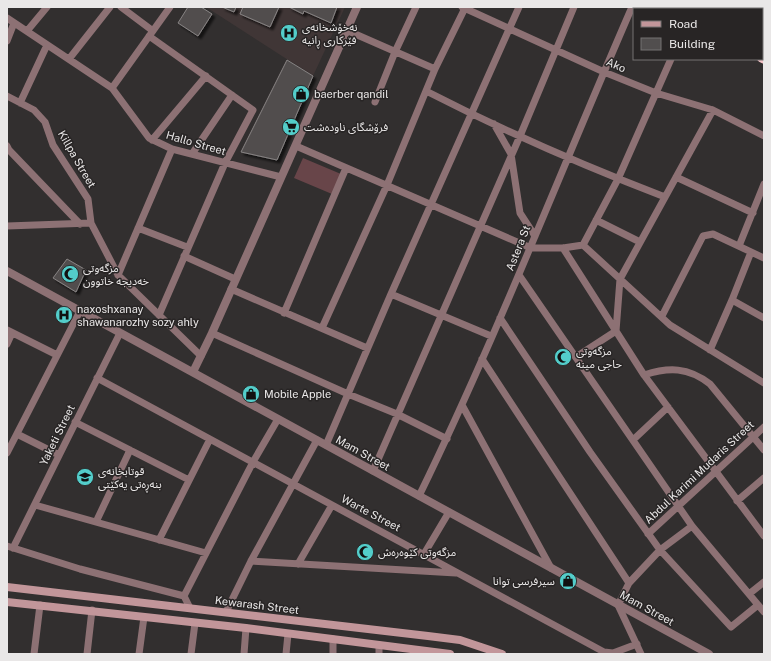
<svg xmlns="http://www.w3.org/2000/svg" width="771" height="661" font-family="'Public Sans','Noto Sans Arabic',sans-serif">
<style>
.built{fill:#403636}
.green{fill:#684549}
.building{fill:#514e4e;stroke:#878383;filter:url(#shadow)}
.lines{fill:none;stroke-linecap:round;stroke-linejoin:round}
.minor{stroke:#8d7174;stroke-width:7}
.tertiary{stroke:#8d7174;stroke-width:8}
.secondary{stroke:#c2969a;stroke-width:8}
.trunk{stroke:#f4c3c7;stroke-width:11}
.labels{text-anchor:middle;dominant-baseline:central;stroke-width:3;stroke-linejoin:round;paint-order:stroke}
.poi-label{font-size:11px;fill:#e9e7e7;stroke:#282525;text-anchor:start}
.street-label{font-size:11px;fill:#e9e7e7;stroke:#282525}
</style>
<defs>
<filter id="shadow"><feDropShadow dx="3" dy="3" stdDeviation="1" flood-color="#0009"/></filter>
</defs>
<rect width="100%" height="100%" fill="#322f2f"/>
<path class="built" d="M206,7H345L313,76Z
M62,306L71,312L67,320L56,318Z"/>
<path class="green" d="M303,158L341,174L332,194L294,178Z"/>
<path class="building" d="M188,7H201L212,14L198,36L178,23Z
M222,7H236L234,12Z
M243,7H279L270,27L240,14Z
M289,7H337L331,23L304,11L303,14Z
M287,60L313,76L277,160L241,152Z
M67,259L86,270L76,292L53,278Z"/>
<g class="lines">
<path class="minor" d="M121,7L153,31
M462,7L604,72L656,93L713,110L764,136
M716,9L717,7
M7,18L112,88L149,138L172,149L281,177
M346,30L435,69
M27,31L47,7
M149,36L253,110L225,163L159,315
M7,41L14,23
M69,59L110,7
M112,88L170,7
M426,91C504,131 584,166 665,197
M7,96L34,110L45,122L53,145L88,199L91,223L118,275L201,356
M375,102L395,52L416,7
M20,103L47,45
M494,124L511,154L520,213L535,236
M152,140L206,76
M7,146L9,150L80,224
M296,146L531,248H563L583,245L670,325L764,383
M192,154L232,95
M676,177L753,213
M596,220L640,242
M7,226L91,223
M138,228L187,247
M583,245L618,179L671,59
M739,246L764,184
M563,248L644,375L764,536
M184,256L235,279
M118,275L172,149
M519,275L692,526L764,612
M231,289L367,348
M391,294L491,336
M732,300L764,318
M284,313L346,168
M662,316L703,236L713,234L764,258
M500,318L590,452L660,550L731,627L758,605
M322,328L387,185L435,69L465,8
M7,330L57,355
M212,333L348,394L397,414L447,439
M7,344L12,333
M710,350L732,300L751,252
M576,357L616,331L620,279L713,110
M482,359L629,583
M644,375C669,367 688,367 710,384L764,450
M97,378L604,652L613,653L637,644
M462,405L551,568
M75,422L189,480
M17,434L59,455
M633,440L668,407
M326,445L391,294L519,7
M7,453L80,311
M373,471L520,136L574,7
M419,496C497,336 561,170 632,7
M737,501L764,478
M35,505L206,553
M96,522L130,450
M648,534L764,427
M159,540L210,439
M7,546L80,569L184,596L190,608
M13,548L120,333
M424,554L449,512
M251,561L456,573
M298,564L332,505
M749,594L764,582
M184,596L253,462L278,419
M226,612L251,561L317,440
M34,654L40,605
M87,654L92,610
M139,654L144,617
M191,654L195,623
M244,654L246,628
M286,654L288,634
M333,654V639
M379,654V645
M641,654L618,605L629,583L660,550L692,526"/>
<path class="tertiary" d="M7,271L709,654
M193,372L212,333L357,7"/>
<path class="secondary" d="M7,587L428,636L460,640L502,654
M7,602L246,628L450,654"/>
<path class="trunk" d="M658,7L662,9
M686,7L691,9
M762,43H764
M762,57L764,58"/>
</g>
<defs>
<symbol id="hospital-disc" viewBox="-11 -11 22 22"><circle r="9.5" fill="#53cdca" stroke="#282525"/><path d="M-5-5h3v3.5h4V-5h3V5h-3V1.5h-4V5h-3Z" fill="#111"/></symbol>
<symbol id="shop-disc" viewBox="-11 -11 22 22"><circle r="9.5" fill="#53cdca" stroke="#282525"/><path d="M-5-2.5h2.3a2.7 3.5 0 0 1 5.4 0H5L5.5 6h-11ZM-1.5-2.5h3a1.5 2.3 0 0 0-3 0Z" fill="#111"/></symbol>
<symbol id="supermarket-disc" viewBox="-11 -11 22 22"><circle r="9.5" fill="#53cdca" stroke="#282525"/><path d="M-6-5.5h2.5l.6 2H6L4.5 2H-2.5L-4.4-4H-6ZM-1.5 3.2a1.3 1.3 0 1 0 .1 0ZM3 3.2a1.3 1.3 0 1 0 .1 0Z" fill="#111"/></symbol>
<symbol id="mosque-disc" viewBox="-11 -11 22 22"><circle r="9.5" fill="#53cdca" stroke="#282525"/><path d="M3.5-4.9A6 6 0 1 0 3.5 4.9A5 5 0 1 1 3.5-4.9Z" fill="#111"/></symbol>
<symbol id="school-disc" viewBox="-11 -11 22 22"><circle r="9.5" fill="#53cdca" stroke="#282525"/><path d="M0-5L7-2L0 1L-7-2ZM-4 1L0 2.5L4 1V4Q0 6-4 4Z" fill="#111"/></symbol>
</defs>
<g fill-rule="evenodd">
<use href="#hospital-disc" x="279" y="23" width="20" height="20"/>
<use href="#shop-disc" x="291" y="84" width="20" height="20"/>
<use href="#supermarket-disc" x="281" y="117" width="20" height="20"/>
<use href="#mosque-disc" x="60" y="264" width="20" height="20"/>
<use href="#hospital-disc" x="54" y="305" width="20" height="20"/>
<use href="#mosque-disc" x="553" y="347" width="20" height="20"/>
<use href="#shop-disc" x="241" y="384" width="20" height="20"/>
<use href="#school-disc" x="75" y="467" width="20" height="20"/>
<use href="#mosque-disc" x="355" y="542" width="20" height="20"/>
<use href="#shop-disc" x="558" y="571" width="20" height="20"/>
</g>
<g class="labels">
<g class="poi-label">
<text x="302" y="27">نەخۆشخانەی<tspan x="302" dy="13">فێرکاری ڕانیە</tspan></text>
<text x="314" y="94">baerber qandil</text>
<text x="304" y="127">فرۆشگای ناوده‌شت</text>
<text x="83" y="268">مزگەوتی<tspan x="83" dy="13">خەدیجە خاتوون</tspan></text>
<text x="77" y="309">naxoshxanay<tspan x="77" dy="13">shawanarozhy sozy ahly</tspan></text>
<text x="576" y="351">مزگەوتی<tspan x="576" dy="13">حاجی مینە</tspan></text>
<text x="264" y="394">Mobile Apple</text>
<text x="98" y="471">قوتابخانەی<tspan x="98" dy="13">بنەڕەتی یەکێتی</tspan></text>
<text x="378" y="552">مزگەوتی کێوەرەش</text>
<text x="555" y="581" text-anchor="end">سيرفرسى توانا</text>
</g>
<g class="street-label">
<text transform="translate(616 65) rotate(23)">Ako</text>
<text transform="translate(196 143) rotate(16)">Hallo Street</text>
<text transform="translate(77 159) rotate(60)">Killpa Street</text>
<text transform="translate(518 248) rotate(-68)">Astera St</text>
<text transform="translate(57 435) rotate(-64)">Yaketi Street</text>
<text transform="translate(363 453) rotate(29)">Mam Street</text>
<text transform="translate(699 472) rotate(-43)">Abdul Karimi Mudaris Street</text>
<text transform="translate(371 513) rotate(28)">Warte Street</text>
<text transform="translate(257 605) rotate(7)">Kewarash Street</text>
<text transform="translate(647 608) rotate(29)">Mam Street</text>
</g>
</g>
<rect width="771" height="661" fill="none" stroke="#e9e7e7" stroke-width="16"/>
<rect x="633" y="8" width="130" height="52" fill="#282525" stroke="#757373"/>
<rect x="641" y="21" width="20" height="6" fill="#c2969a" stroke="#757373"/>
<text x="669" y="28" font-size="12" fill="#e9e7e7">Road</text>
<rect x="641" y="38" width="20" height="12" fill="#514e4e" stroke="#757373"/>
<text x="669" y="48" font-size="12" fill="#e9e7e7">Building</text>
</svg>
